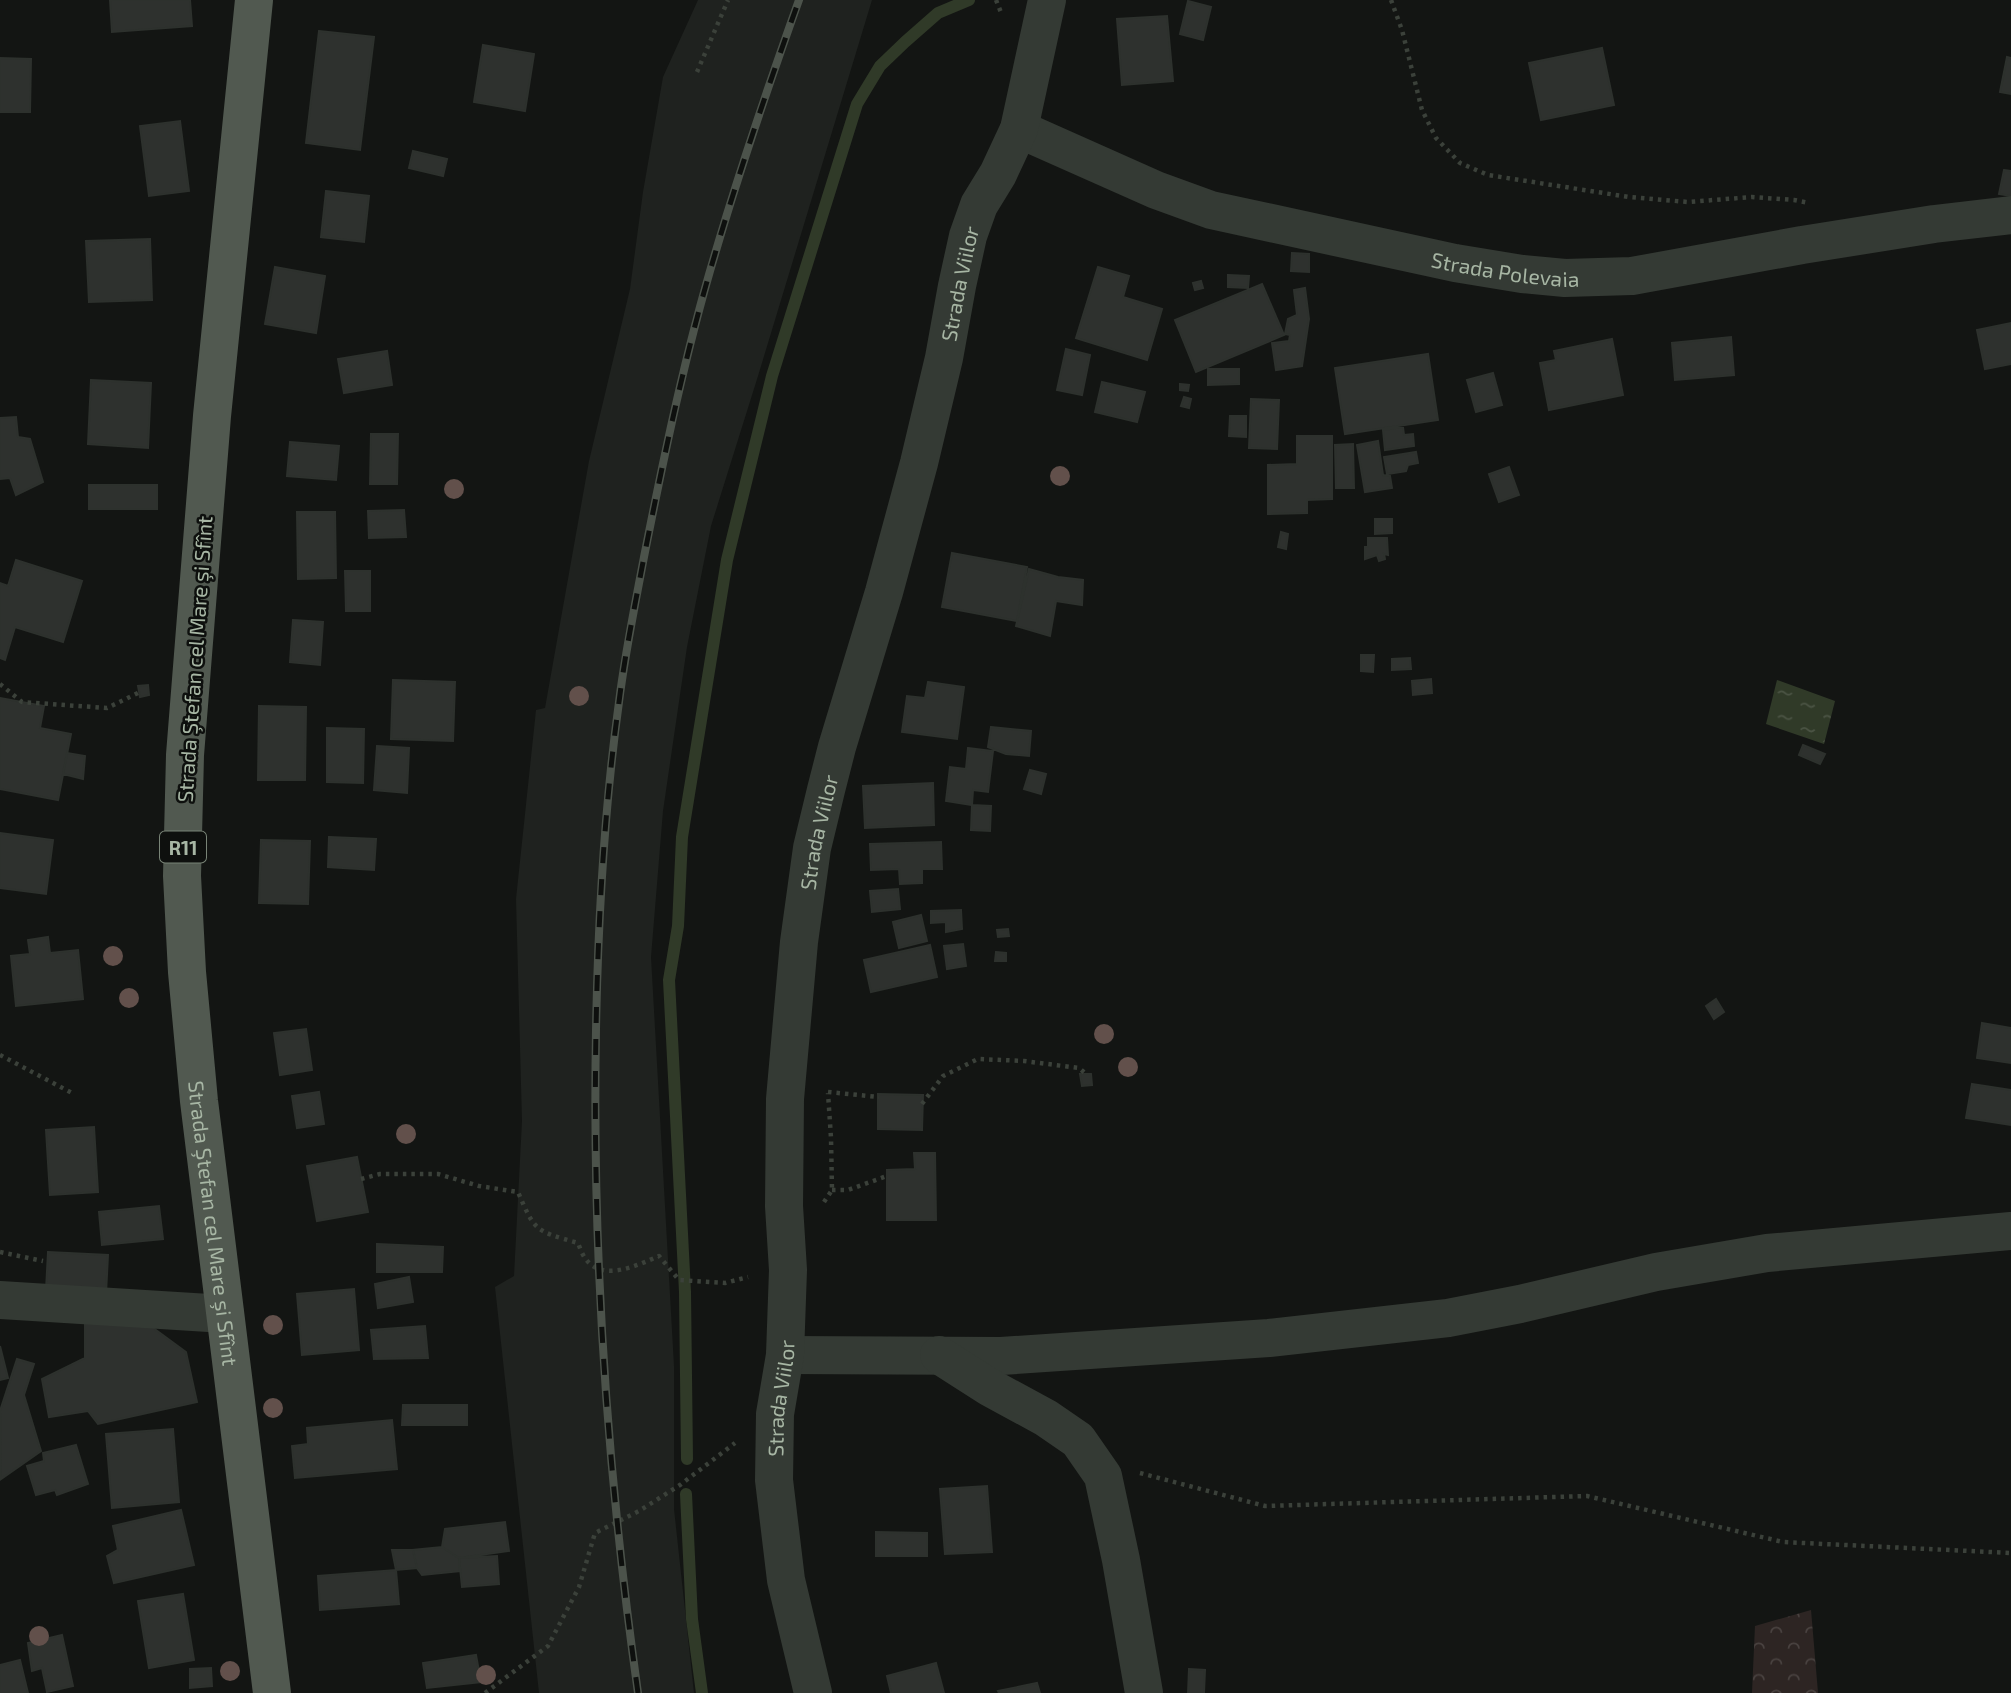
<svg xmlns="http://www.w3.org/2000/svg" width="2011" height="1693" font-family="'Exo 2',sans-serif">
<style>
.built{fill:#1f221f}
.forest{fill:url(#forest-crowns)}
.water{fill:url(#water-ripples)}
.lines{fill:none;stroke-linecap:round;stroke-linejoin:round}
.stream{stroke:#303a28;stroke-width:12}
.building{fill:#2e312e;stroke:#2d312d;stroke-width:2}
.path{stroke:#3b413a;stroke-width:4.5;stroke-dasharray:3.5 5;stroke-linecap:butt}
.street{stroke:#343a34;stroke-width:38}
.primary{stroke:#515950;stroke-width:38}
.rail-casing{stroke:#4c534b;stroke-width:8}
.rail{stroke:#0e100e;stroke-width:5;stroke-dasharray:16;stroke-linecap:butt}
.tree{fill:#62504b}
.labels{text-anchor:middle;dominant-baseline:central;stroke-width:5;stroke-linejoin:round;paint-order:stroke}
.shield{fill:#0e100e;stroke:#798477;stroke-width:2}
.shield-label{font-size:19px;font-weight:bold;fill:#a7b6a4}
.street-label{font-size:21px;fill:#a7b6a4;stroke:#0e100e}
</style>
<defs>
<pattern id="forest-crowns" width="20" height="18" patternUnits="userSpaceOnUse" patternTransform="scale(1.75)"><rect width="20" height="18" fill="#2d2523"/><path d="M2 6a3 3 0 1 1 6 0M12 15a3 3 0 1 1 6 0" fill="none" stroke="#494240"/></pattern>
<pattern id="water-ripples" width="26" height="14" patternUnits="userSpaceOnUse" patternTransform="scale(1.75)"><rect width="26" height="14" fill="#303a28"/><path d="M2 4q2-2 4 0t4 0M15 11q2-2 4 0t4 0" fill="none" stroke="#4b5444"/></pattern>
</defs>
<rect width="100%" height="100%" fill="#131513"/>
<path class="built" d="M698,0H872L758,376L711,526L687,647L663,811L651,957L674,1366V1509L694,1693H539L495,1287L514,1276L522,1121L516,899L536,710L545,708L589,461L630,289L643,192L663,77Z"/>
<path class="forest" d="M1811,1610L1818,1693H1752L1755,1626Z"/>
<path class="water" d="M1777,680L1835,701L1824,744L1766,724Z"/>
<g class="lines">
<path class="stream" d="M687,1459L685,1292L669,980L678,926L682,837L727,560L772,376L857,104L880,66L905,42L938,13L969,0
M686,1494L692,1619L702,1693"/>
</g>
<path class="building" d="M110,0H190L192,26L112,32Z
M1188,1L1211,7L1203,40L1180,34Z
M1167,16L1173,81L1122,85L1117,19Z
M319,31L374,37L360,150L306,143Z
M483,45L534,54L525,111L474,102Z
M1602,48L1614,105L1541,120L1529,63Z
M2007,57L2011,58V94L2000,92Z
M0,58L31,59L30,112H0Z
M180,121L189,191L149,196L140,126Z
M413,151L447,159L443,176L409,168Z
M2004,170L2011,171V196L1999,194Z
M326,191L369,196L364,242L321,237Z
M150,239L152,300L89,302L86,241Z
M1292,253L1309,254V272L1291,271Z
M275,267L325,276L316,333L265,324Z
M1098,267L1129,276L1123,297L1162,309L1147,360L1076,338Z
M1228,275L1249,276L1248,288L1228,287Z
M1201,281L1203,288L1195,290L1193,283Z
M1262,284L1284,335L1196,372L1175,320Z
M1305,288L1309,319L1302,366L1276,370L1272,343L1289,341L1290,335L1285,334L1288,319L1297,315L1294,290Z
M2011,323V364L1985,369L1977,330Z
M1731,337L1734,375L1675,380L1672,343Z
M1612,339L1623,395L1549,410L1540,363L1556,360L1554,351Z
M1066,349L1090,355L1082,395L1057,390Z
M387,351L392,385L344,393L338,359Z
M1428,354L1438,420L1345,434L1335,368Z
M1208,369H1239V384L1208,385Z
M1493,373L1502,405L1476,412L1467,380Z
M91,380L151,383L148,448L88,444Z
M1102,382L1145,392L1137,422L1095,412Z
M1180,384L1189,385L1188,391L1180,390Z
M1184,397L1191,399L1189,408L1181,406Z
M1251,399L1279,400L1277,449L1249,448Z
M1230,416H1246V437L1229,436Z
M16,417L18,437L30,439L43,482L16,495L10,478L0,479V418Z
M1403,427L1404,435L1413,434L1414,446L1385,450L1383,430Z
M371,434H398L397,484H370Z
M1297,436H1332V499L1307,500V513L1268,514V465L1297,464Z
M1378,441L1383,475L1390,476L1392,488L1365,492L1357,445Z
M290,442L339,446L336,480L287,476Z
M1353,444L1354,488H1336L1335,445Z
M1416,452L1418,463L1408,465L1406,471L1387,474L1384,457Z
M1509,467L1519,495L1499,502L1489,474Z
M89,485H157V509H89Z
M404,510L406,537L369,538L368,511Z
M297,512H335L336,578L298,579Z
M1375,519H1392V533L1375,534Z
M1281,532L1288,534L1286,549L1278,547Z
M1368,538H1387L1388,555L1384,554L1385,559L1379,561L1377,555L1365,559V547H1368Z
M952,553L1027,567L1017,621L942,607Z
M16,560L82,581L63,642L15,627L5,660L0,658V583L8,586Z
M1029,569L1058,577L1083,580L1082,605L1056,601L1050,636L1016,626Z
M345,571H370V611H346Z
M293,620L323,622L320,665L290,662Z
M1361,655H1374L1373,672L1361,671Z
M1410,658L1411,669L1392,670V659Z
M1431,679L1432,693L1413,695L1412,681Z
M393,680L455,682L453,741L391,739Z
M928,682L964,687L957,739L902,732L907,696L925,698Z
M148,685L149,695L140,697L138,686Z
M0,698L44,706L40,728L71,734L58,800L0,789Z
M259,706L306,707L305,780H258Z
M991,727L1031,731L1029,756L1006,754L988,747Z
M327,728L364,729L363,783L327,782Z
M1803,745L1825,754L1820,764L1799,755Z
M377,746L409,748L407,793L374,790Z
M968,748L993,751L988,792L973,790L972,805L946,801L950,767L966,769Z
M67,753L85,756L83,779L63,774Z
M1030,770L1046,774L1041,794L1024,789Z
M933,783L934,825L865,828L863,786Z
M972,805L991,806L990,831L971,830Z
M0,833L53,840L46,894L0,888Z
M329,837L376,839L374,870L328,867Z
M261,840L310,841L308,904L259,903Z
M941,842L942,869H922V883L900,884L899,869L871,870L870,844Z
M898,889L900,909L872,912L870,891Z
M961,910L962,929L946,932V922L931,923V911Z
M921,915L927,941L899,948L893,922Z
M1008,929L1009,936L998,937L997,930Z
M48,937L50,953L78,950L83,999L16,1006L11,956L30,954L28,940Z
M963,944L966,966L947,969L944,946Z
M930,945L937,977L871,992L864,960Z
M996,952L1006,953V961H995Z
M1716,999L1724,1012L1714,1019L1706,1006Z
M1982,1023L2011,1028V1063L1977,1058Z
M306,1029L312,1070L280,1075L274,1033Z
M1080,1074H1091L1092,1085L1082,1086Z
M1972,1084L2011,1090V1125L1966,1118Z
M319,1092L324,1124L297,1128L292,1096Z
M878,1094L923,1095L922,1130L878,1129Z
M94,1127L98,1192L50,1195L46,1130Z
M914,1153H935L936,1220H887V1170L915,1169Z
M357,1157L368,1212L317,1221L307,1166Z
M159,1206L163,1239L102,1245L99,1212Z
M377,1244L443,1247L442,1272H377Z
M48,1252L108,1255L106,1294L46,1290Z
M409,1277L413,1302L378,1308L375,1284Z
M354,1289L359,1350L302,1355L297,1294Z
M85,1322H145L186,1352L197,1402L98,1424L88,1411L49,1417L42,1379L85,1358Z
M425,1326L428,1358L374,1359L371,1330Z
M0,1346L8,1378L0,1380Z
M17,1359L34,1364L24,1395L41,1451L1,1479L0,1411Z
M403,1405H467V1425H402Z
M392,1420L397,1469L295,1478L292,1446L308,1444L307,1428Z
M173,1429L179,1502L112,1508L106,1434Z
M76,1445L88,1484L57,1495L55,1490L36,1495L27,1466L44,1461L43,1453Z
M987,1486L992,1552L945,1554L940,1489Z
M181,1510L194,1565L114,1583L107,1556L118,1550L113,1526Z
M505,1522L509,1551L459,1558L442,1547L445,1529Z
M876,1532L927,1533V1556H876Z
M442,1547L459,1558L460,1571L422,1575L417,1568L413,1550Z
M392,1550H413L417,1568L396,1570Z
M497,1556L499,1584L462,1587L459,1558Z
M396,1570L399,1604L320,1610L318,1576Z
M183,1594L194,1660L149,1668L138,1601Z
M62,1635L73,1686L47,1692L42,1668L32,1671L28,1643Z
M476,1655L481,1682L427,1688L423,1663Z
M20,1660L28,1693H0V1665Z
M936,1663L944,1693H891L887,1676Z
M211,1668L212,1686L190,1688V1669Z
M1189,1669L1205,1670L1204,1693H1188Z
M1037,1683L1040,1693H999L998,1691Z"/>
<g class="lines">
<path class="path" d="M996,0L1002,15
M1391,0L1402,30L1422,110L1436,138L1460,163L1488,175L1629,197L1688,202L1752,197L1794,200L1809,203
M697,72L728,0
M0,684L22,702L107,708L140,692
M0,1055L72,1093
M828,1092L879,1097
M922,1104L943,1076L978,1059L1024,1061L1079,1068L1086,1074
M361,1179L380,1174H438L479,1186L518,1192C535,1232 536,1231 578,1243C580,1248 582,1254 585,1258C602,1283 638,1265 659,1256L679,1280L725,1283L748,1277
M832,1190H848L887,1176
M824,1202L832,1190L831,1138L828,1093
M0,1252L43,1261
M1140,1473L1265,1506L1587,1496L1783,1542L2011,1553
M485,1693L548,1646L579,1587L595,1533L639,1511L680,1485L735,1443"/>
<g class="street">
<path id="s1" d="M1019,129L1156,190L1211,210L1455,263L1522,274L1565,278L1632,276L1802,245L1934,224L2011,215"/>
<path d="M0,1300L225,1314"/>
<path d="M785,1355L1001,1356L1269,1338L1448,1318L1520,1304L1656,1272L1767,1253L2011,1231"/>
<path d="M939,1355L989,1387L1046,1418L1078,1440L1103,1476L1121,1560L1144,1693"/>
<path id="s2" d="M813,1693L786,1580L774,1480L775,1414L785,1355L788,1270L784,1206L785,1099L799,942L812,848L826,790L837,747L884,592L919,463L944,358L957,286L968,236L979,205L998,174L1019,129L1047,0"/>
</g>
<path class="primary" id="s3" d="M254,0L212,416L185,755L182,876L187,972L199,1101L272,1693"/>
<defs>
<path id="rail" d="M638,1693C607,1473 592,1252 596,1030C598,920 604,810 619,702C625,653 635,605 644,557C664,456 685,354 715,254C740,169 769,84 799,0"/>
</defs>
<use href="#rail" class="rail-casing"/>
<use href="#rail" class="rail"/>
</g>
<g class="tree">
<circle cx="1060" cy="476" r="10"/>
<circle cx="454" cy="489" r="10"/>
<circle cx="579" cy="696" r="10"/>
<circle cx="113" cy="956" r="10"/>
<circle cx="129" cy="998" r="10"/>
<circle cx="1104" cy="1034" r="10"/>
<circle cx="1128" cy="1067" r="10"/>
<circle cx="406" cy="1134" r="10"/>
<circle cx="273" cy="1325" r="10"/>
<circle cx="273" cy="1408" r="10"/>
<circle cx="39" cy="1636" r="10"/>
<circle cx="230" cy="1671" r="10"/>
<circle cx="486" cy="1675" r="10"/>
</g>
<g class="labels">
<rect class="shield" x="160" y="831.5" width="46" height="31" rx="5"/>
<g class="shield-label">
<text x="183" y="847">R11</text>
</g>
<g class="street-label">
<text stroke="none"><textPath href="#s1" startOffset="509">Strada Polevaia</textPath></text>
<text stroke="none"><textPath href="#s2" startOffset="1435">Strada Viilor</textPath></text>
<text transform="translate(194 659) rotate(-86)">Strada Ştefan cel Mare şi Sfînt</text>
<text stroke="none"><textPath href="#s2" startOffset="868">Strada Viilor</textPath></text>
<text stroke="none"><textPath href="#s3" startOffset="1228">Strada Ştefan cel Mare şi Sfînt</textPath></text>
<text stroke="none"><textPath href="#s2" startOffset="299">Strada Viilor</textPath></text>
</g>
</g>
</svg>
